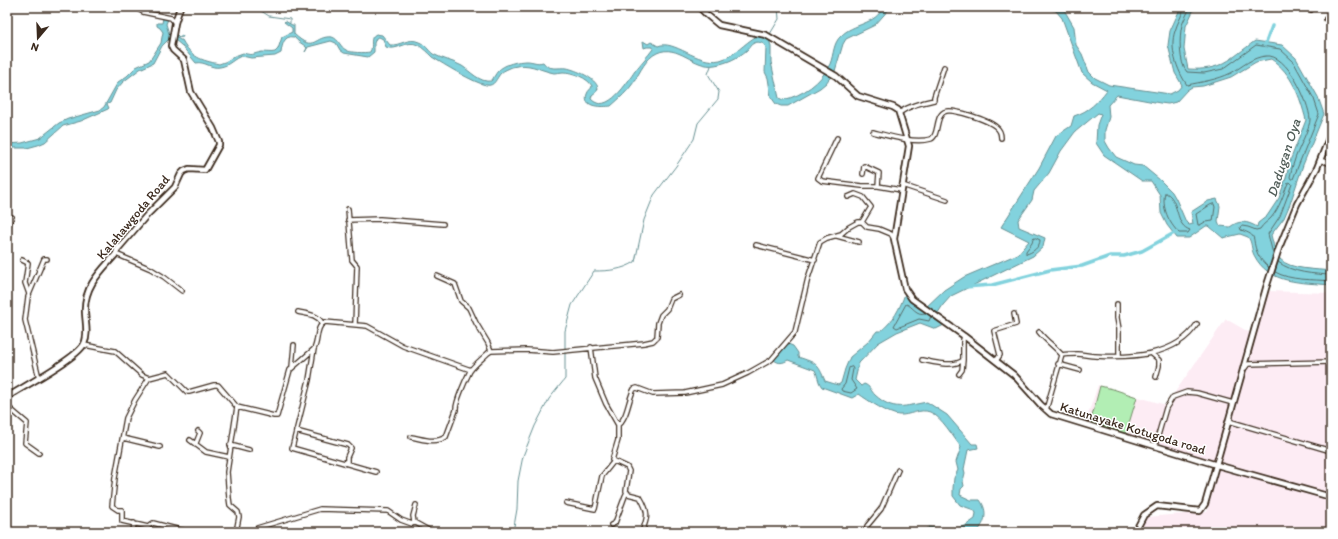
<svg xmlns="http://www.w3.org/2000/svg" width="1338" height="539" font-family="Itim,sans-serif">
<style>
.built{fill:#fdecf4}
.green{fill:#b2eeb4;stroke:#768c69}
.water{fill:#82d2dd;stroke:#668f91;fill-rule:evenodd}
.lines{fill:none;stroke-linecap:round;stroke-linejoin:round}
.shore{stroke:#576d6a;stroke-width:1}
.stream{stroke:#668f91;stroke-width:1}
.canal{stroke:#82d2dd;stroke-width:3.5}
.street-casing{stroke:#3b2a1e;stroke-width:6}
.secondary-casing{stroke:#3b2a1e;stroke-width:8}
.street{stroke:#fff;stroke-width:3.5}
.secondary{stroke:#fff;stroke-width:4.5}
.labels{text-anchor:middle;dominant-baseline:central;stroke-width:3;stroke-linejoin:round;paint-order:stroke}
.street-label{font-size:13px;fill:#3b2a1e;stroke:#fff}
.water-label{font-size:14px;font-style:italic;fill:#505c57;stroke:#fff}
</style>
<rect width="100%" height="100%" fill="#fff"/>
<filter id="ink" filterUnits="userSpaceOnUse"><feTurbulence type="fractalNoise" baseFrequency=".025" numOctaves="2"/><feDisplacementMap in="SourceGraphic" scale="8" xChannelSelector="R" yChannelSelector="G"/><feConvolveMatrix kernelMatrix="1 2 1 2 8 2 1 2 1" color-interpolation-filters="sRGB"/></filter>
<g filter="url(#ink)">
<path class="built" d="M1267,291L1331,293V532H1138L1146,517L1207,512L1220,464L1085,423L1098,385L1166,405L1226,319L1252,334Z"/>
<path class="green" d="M1100,386L1113,389L1137,397L1126,433L1090,424Z"/>
<path class="water" d="M883,7H891L875,25L846,39L843,44L835,71L826,83L820,88L788,106H781L776,104L771,97L768,78L765,72L766,48L765,45C762,43 758,41 754,43C751,44 749,48 747,50C738,58 727,63 715,65C694,69 678,43 657,53C646,58 640,72 634,82C628,91 619,99 611,106C603,107 582,108 587,94C588,90 591,90 592,86C588,78 572,72 563,72C560,72 557,73 554,73C538,70 530,62 512,67C508,69 504,70 501,73C496,78 495,87 486,85C474,83 443,64 432,57C428,53 423,48 418,45C407,39 397,52 386,47L383,39L379,37L376,38L374,43V52L368,57L344,53L340,50L336,43L331,41L308,47L305,52L307,48C304,44 297,42 294,37C284,35 282,45 281,53L275,56L251,58L242,56C234,58 229,66 220,67C211,69 205,61 196,63L181,45L175,40H168L162,46L153,63L140,69L123,82L116,90L110,103L107,104L109,108L108,109L81,121L63,126L45,142L38,145L27,148H7V144L22,143L40,138L59,123L68,119L100,110L104,107L118,82L127,76L136,67L149,61L152,57L161,43L162,37L163,32L160,28L157,26V23H162L163,18L168,19L166,24L170,37L174,38L177,35L179,37L182,35L183,37L177,38L180,40H182C192,58 201,60 219,64C228,62 234,55 243,53C254,56 251,54 262,52C267,52 271,53 275,52L278,49L282,37L292,32V28L284,22L285,21L292,25H294V34C315,54 314,35 332,37C339,39 340,47 346,50C350,53 365,53 370,52C374,45 368,38 376,34L382,35L390,45C400,46 409,37 419,42C425,44 428,50 433,54C442,59 453,61 462,66C470,71 480,83 491,81C494,78 495,74 498,71C504,64 518,61 527,61C533,61 537,64 543,62C549,71 558,67 567,68C576,70 596,78 598,88L597,91L592,95L591,99C607,116 628,81 635,71C641,63 647,57 653,49V47H647L644,48L643,41L648,44L651,42L658,46C674,39 697,65 720,60C735,56 744,43 757,36L769,38L771,47V62L779,98L783,100C803,95 821,83 830,64C834,54 833,43 841,36C853,23 876,25 883,7Z
M1044,7H1061L1063,8L1074,27L1076,45L1082,54L1089,72L1095,78L1109,85L1170,94L1178,90L1182,85L1175,73L1168,45L1170,31L1181,7H1195L1186,26L1184,49L1188,69C1222,71 1230,59 1255,41L1282,45L1296,58L1318,97L1324,114L1303,165L1290,204L1284,218L1271,235C1273,243 1275,252 1280,259C1290,270 1317,269 1331,271V285C1302,282 1269,285 1254,255C1251,249 1252,242 1248,237L1240,234L1223,238L1209,226H1206L1189,238H1177L1167,225L1161,213L1160,195L1151,181H1142L1104,155L1096,143L1097,125L1101,114L1098,113L1075,132L1061,151L1049,173L1034,191L1032,200L1018,220L1019,227L1045,238L1043,247L1033,256L951,296L943,305L934,319L944,325L936,329L920,323L897,332L878,343L859,363L855,380L861,386L864,384C870,386 871,391 875,395C894,412 904,406 927,402L947,415L972,444H977L978,448L968,450L964,469L965,473L963,481L964,486L961,489L960,495L971,500H980C988,511 986,522 977,532H923L929,527L948,531L965,526L975,519L976,513L974,510L960,505L953,496V488L954,478L958,470L956,462L961,447C953,437 942,417 930,412C920,408 909,416 899,415C890,415 867,400 859,394L852,398L822,387C818,383 818,375 815,370L788,360C783,363 779,364 774,360L788,344L793,346L798,353V357C816,363 818,363 825,381L838,385L841,383L845,369L850,357L868,342L877,331H881C894,320 899,310 905,294L917,307L923,310L944,290L964,277L1018,254L1029,241L1001,227L1039,168L1056,136L1071,126L1074,116C1089,111 1097,103 1107,90L1092,82L1082,73L1062,18L1056,11ZM1271,59C1292,73 1300,97 1306,120L1290,161L1286,178L1279,198L1267,216L1258,223L1257,227C1247,221 1239,220 1230,227L1220,226L1218,221L1220,206L1217,199L1208,201L1191,212L1193,224L1189,225L1186,222L1176,199L1172,192L1160,180L1143,166L1134,165L1116,157L1109,148L1105,141V130L1109,117L1108,105L1117,95L1160,103L1168,104L1176,102L1187,90L1192,87L1203,86L1231,77L1256,62Z"/>
<g class="lines">
<path class="shore" d="M1184,7C1183,15 1177,23 1175,31C1169,48 1177,70 1187,85C1201,82 1217,80 1231,73C1242,67 1252,57 1266,56C1287,53 1309,102 1310,119C1311,126 1296,153 1294,162C1292,167 1291,172 1290,177L1291,179H1293L1319,114L1314,99L1293,61L1280,49L1256,45L1223,69L1204,73L1187,72C1179,64 1179,36 1182,25C1184,19 1188,13 1190,7
M1165,193C1176,195 1176,215 1182,224C1184,227 1187,229 1190,230L1188,233H1179C1169,223 1161,207 1165,193Z
M1214,204L1215,207L1213,221L1205,222L1200,225H1198L1196,214L1210,205Z
M1036,238L1040,240C1040,247 1032,253 1026,254V251L1032,243L1033,239Z
M1278,262C1293,273 1313,274 1331,275
M1269,268C1264,263 1259,258 1257,252C1251,238 1259,236 1241,230L1240,227L1242,226L1248,227L1256,230L1260,229C1263,224 1267,222 1271,218C1280,207 1283,195 1288,183L1290,182L1292,184L1280,216L1268,234L1273,254
M1275,272C1291,281 1312,279 1331,281
M925,313C916,316 913,306 906,304L894,326L897,328L919,319L929,321L931,316
M852,367L853,369L851,380L857,389L851,393L842,391L841,389L845,384L849,368Z"/>
<path class="stream" d="M255,7L269,16L290,19V23
M770,34L779,19L778,7
M565,350V331L572,305L594,271C609,271 622,270 635,262L644,220L654,195L676,166L694,139L698,123L718,99L719,92L708,74L711,66
M513,532L517,509L518,481L523,456L535,426L549,399L565,379V353"/>
<path class="canal" d="M1265,45L1272,26
M965,287L992,285L1050,270L1082,266L1110,256H1124L1142,251L1176,232"/>
<defs>
<path id="street" d="M134,7L143,12L171,18L175,23
M682,7L685,8L689,7
M692,7H696
M1311,10L1312,7
M1326,19H1331
M899,113C910,105 921,103 934,100V97L944,67
M873,132C889,136 915,144 931,139C939,136 935,117 944,112C951,107 990,121 996,127C1000,130 1001,134 1001,138
M837,138L818,178L822,181L862,186H878
M1320,160L1331,164
M863,174L864,166L879,173L878,186L901,190
M902,185L947,200
M848,197L855,194L863,197L871,207L862,222
M348,209L352,260L357,266L355,325
M348,220L380,219L443,224
M7,228L12,217
M837,236L859,242
M756,245L815,260
M116,254L151,269L164,277L182,291
M22,260L28,263L25,283L29,294
M437,276L455,284L461,301L469,308L476,323L488,343L491,351
M1117,304V318L1119,329V356
M298,312C307,314 317,314 322,323
M1039,332C1046,341 1054,346 1062,355
M84,345L115,351L142,375L149,378L168,373L187,392H189L214,385H218L237,407L274,416H277L290,370L314,349C319,340 315,327 325,322L367,326L403,346L471,370
M591,347L595,378L606,404L618,425V440L612,460L627,467L629,471L626,491L628,494L640,497C649,512 648,517 642,532
M314,349L309,380L292,448L376,472
M1152,354L1159,360V366L1156,377
M922,360C933,362 953,368 963,360V340L964,336
M996,361L1000,355L994,331L1016,324L1014,314
M1058,364L1080,370
M292,367L294,345
M1245,368L1248,364L1331,362
M959,374L962,370L963,360
M39,378L25,320L28,297L44,259H47
M149,378L135,400L126,418L115,478L112,506L118,510H122V521L148,527L153,523L188,532
M7,406L27,423L25,443L39,453
M1046,410L1062,355C1067,354 1072,354 1077,354C1083,354 1089,356 1095,356C1130,358 1176,357 1197,324
M1231,416L1230,420L1232,422L1331,451
M618,425C628,417 628,400 634,389L637,388L653,394L685,393L722,385L748,373L771,360L795,332L808,278L820,242L827,238L841,234L849,227L858,222H862L867,227L879,229L891,234L894,239
M296,431L348,445L351,448L347,457V462
M411,437C423,439 434,444 446,437L456,410C455,403 466,379 470,371C473,366 483,358 488,353L491,351L527,350L553,352L644,343L653,341L657,337L658,323L661,315L667,309L671,299L679,295
M123,438L160,447
M190,440L206,452L229,457
M196,445V443L200,433L198,431
M230,445L249,450
M1155,446L1166,408L1173,397L1187,392L1197,393L1233,403
M566,503L595,509L602,476L614,461
M416,505L413,516L414,522L432,532
M611,525L615,523L625,496L627,492
M257,528L320,509L388,511L401,520L412,524L414,522
M133,532L134,523
M236,532L239,517L238,512L230,505L229,498L227,472L237,407
M866,532L867,526L881,509L898,470"/>
<path id="secondary" d="M699,7L707,15L719,25L766,35L836,76L858,96L893,107L898,110L909,146L894,239L905,289L912,299L964,336L1014,375L1041,405L1051,414L1217,465L1331,497
M7,398L12,394C27,385 78,357 84,344C89,334 85,321 85,311C84,286 101,271 116,254L117,250L147,215L175,187L181,174L184,171L189,169L205,170L219,145V142L213,128L191,92L184,60L173,50L171,46L175,23L180,7
M1135,532L1144,515L1157,506L1200,511L1205,504L1266,288L1279,248L1297,204L1317,168L1331,133"/>
</defs>
<use href="#street" class="street-casing"/>
<use href="#secondary" class="secondary-casing"/>
<use href="#street" class="street"/>
<use href="#secondary" class="secondary"/>
</g>
</g>
<g class="labels">
<g class="street-label">
<text transform="translate(133 217) rotate(-50)">Kalahawgoda Road</text>
<text transform="translate(1133 428) rotate(17)">Katunayake Kotugoda road</text>
</g>
<g class="water-label">
<text transform="translate(1284 158) rotate(-72)">Dadugan Oya</text>
</g>
</g>
<rect width="1338" height="539" fill="none" stroke="#fff" stroke-width="24"/>
<rect x="12" y="12" width="1314" height="515" fill="none" stroke="#3b2a1e" stroke-width="1.5" filter="url(#ink)"/>
<g transform="translate(38 38) rotate(199)" stroke="#ffffff" stroke-width="3" paint-order="stroke">
<path d="M0-3L7 15L0 10L-7 15Z" fill="#3b2a1e"/>
<text y="-6" font-size="11" font-weight="bold" text-anchor="middle" fill="#3b2a1e">N</text>
</g>
</svg>
